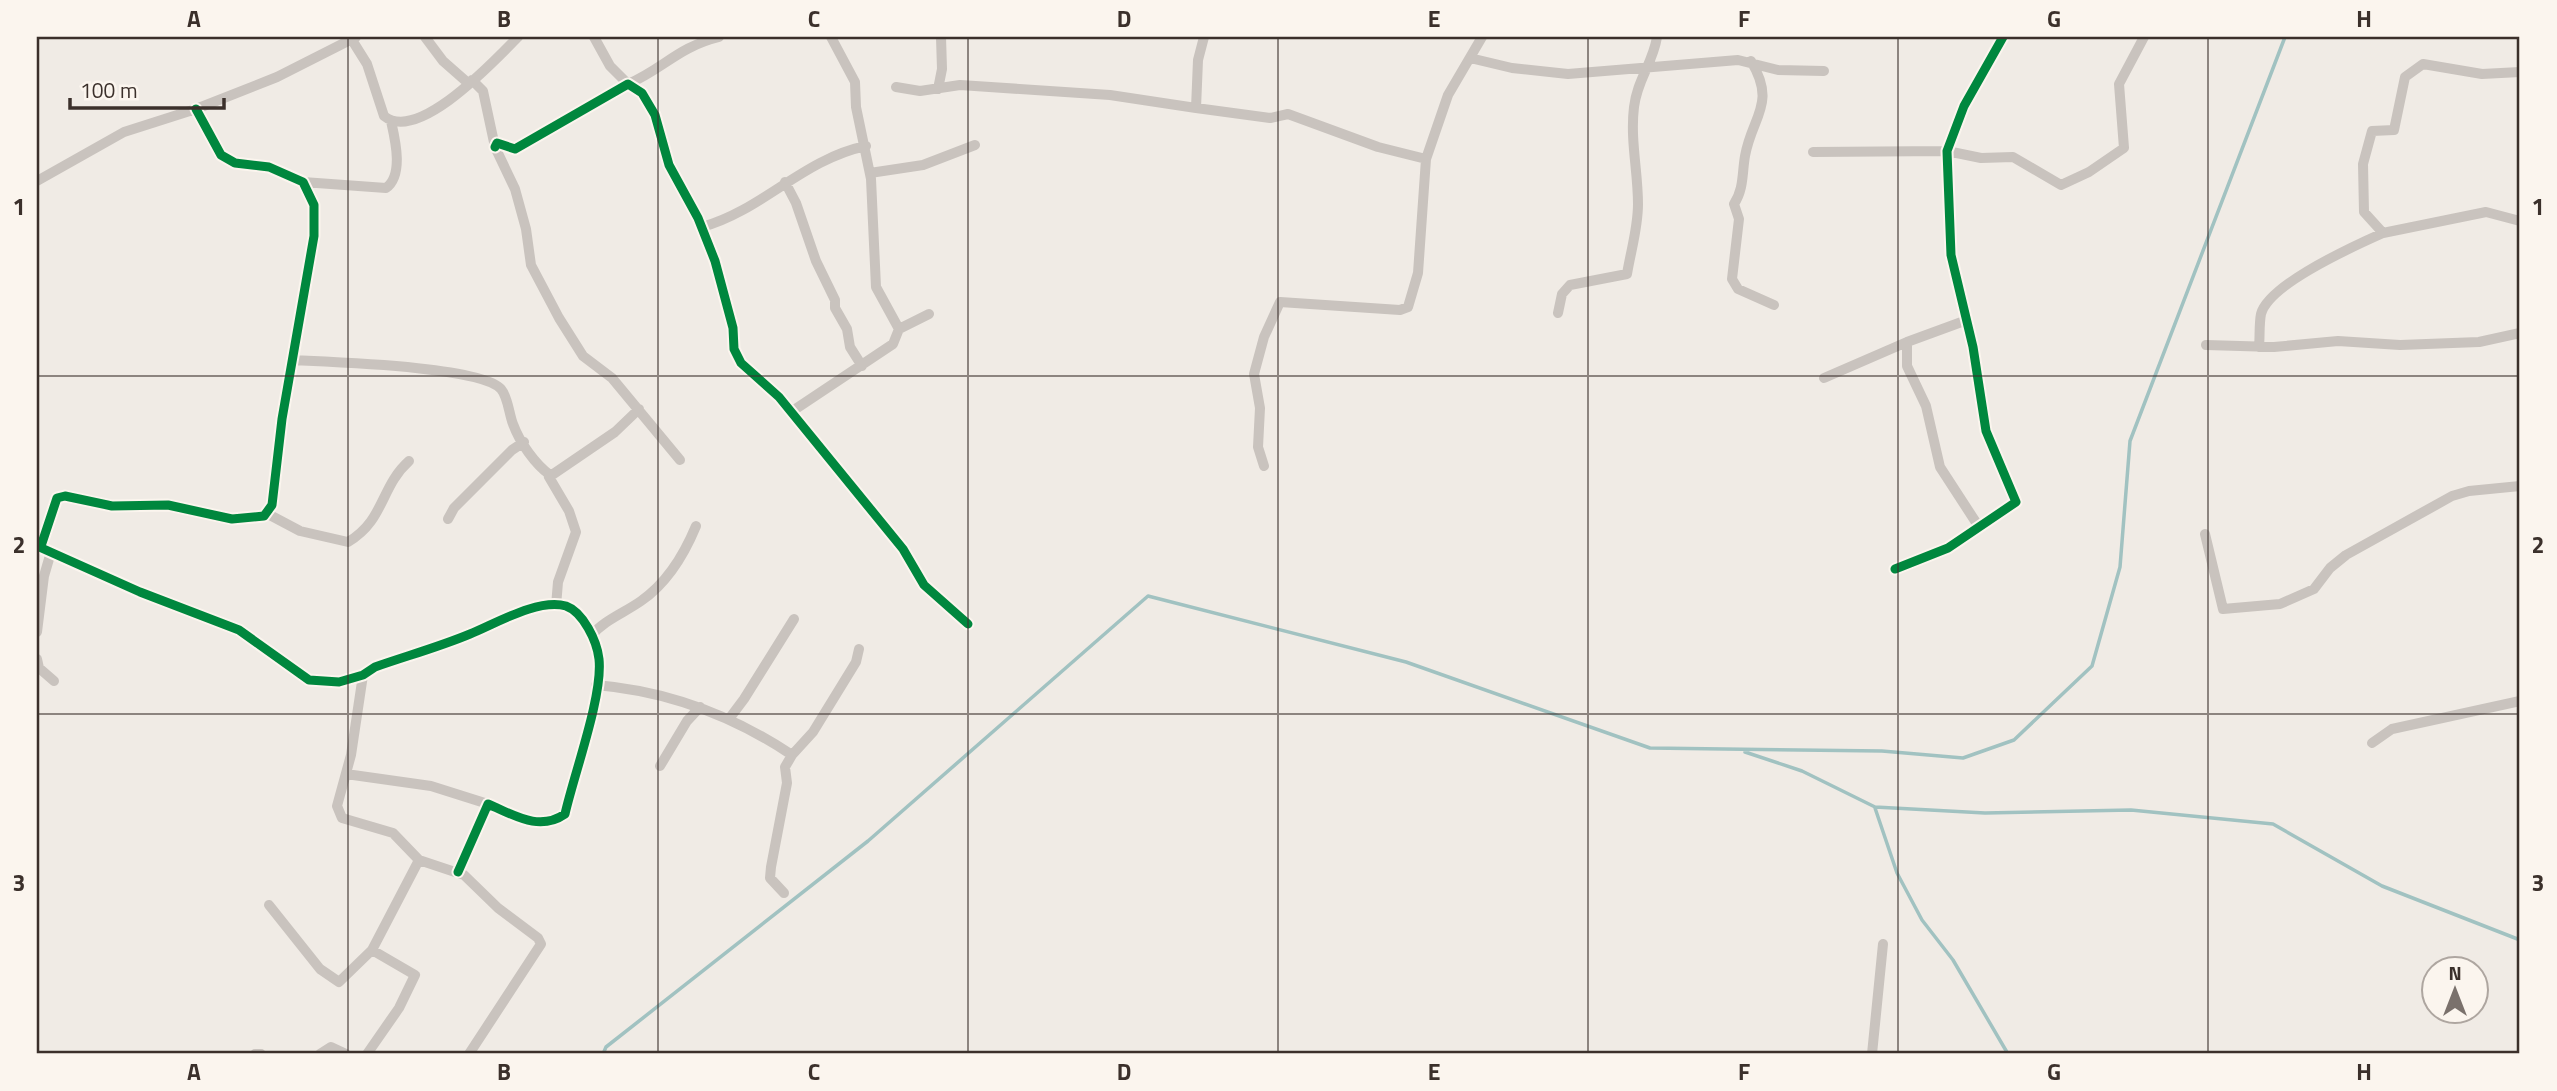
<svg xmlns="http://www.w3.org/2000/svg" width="2557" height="1091" font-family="'Titillium Web',sans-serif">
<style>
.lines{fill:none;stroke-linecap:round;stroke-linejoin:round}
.stream{stroke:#a1c2c1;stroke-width:3.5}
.street{stroke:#c9c3be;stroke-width:10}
.cycleway-casing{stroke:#fbf5ee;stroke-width:13}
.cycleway{stroke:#00873e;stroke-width:9}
.grid{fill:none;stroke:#3b302b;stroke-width:2;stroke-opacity:0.55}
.neatline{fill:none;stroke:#3b302b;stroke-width:2.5}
.grid-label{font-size:23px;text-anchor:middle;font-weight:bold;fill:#3b302b}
</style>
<rect width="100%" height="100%" fill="#f0ebe5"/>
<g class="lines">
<path class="stream" d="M1745,752L1802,771L1875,807L1985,813L2131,810L2273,824L2382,886L2520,940
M1875,808L1897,873L1922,920L1953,960L2008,1054
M603,1054L606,1047L868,841L1148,596L1406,662L1650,748L1882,751L1963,758L2014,740L2092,666L2120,567L2130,441L2285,37"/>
<path class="street" d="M425,37L443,61L468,83
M594,37L610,66L628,84C663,69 678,47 719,37
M831,37L855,82L856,107L871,179L876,287L899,329L929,314
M352,40L367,64L384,116C418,144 495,60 518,37
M1470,58L1512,68L1568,74L1738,60L1778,70L1824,71
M1751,61C1777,104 1752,116 1745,156C1742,173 1744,189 1734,204L1739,219L1732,279L1738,289L1774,305
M2520,72L2482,74L2423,64L2405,77L2394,130L2372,131L2363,164L2364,212L2383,233L2486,212L2520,221
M472,80L483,91L495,147L515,189L526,229L531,265L559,318L583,356L612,378L680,460
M896,87L920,91L960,85L1110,95L1196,108L1198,60L1204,37
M938,89L942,69L941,37
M1196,108L1270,118L1288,114L1378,147L1426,159
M495,147L497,143L515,149L628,84L642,93L655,115L669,165L698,218L715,261L733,328L734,349L741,363L779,397L903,549L924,585L968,624
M1813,152L1947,151L1981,158L2013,157L2061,185L2089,172L2124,148L2119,84L2144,37
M870,173L923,165L975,145
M37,181L124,132L196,109L277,77L356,37
M303,182L386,188C404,175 395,139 391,121
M785,182L796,203L816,261L835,300V308L847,329L850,347L862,366
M702,227C763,210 803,159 866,146
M1558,313L1562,294L1570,285L1627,274C1631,250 1638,228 1638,204C1638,171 1630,140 1634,107C1637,80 1653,63 1657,37
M1907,342V366L1926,406L1940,467L1979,527
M2206,345L2274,347L2338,341L2400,345L2479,342L2520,333
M2259,347C2260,336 2259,324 2261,314C2269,284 2356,245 2383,233
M291,360C327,362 481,366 501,389C508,397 509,414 513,424C520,443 535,464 550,475
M1824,378L1907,342L1967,320
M791,412L893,344L899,329
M1264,466L1258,447L1260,408L1254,374L1264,337L1280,302L1400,310L1408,307L1418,273L1426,159L1448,95L1482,37
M266,513L300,531L348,542C385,520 380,487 409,461
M448,519L454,508L512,450L524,442
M2205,534L2223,609L2280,604L2314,589L2330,568L2346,555L2452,496L2469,491L2520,486
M37,546L140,592L239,630L309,680L339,682L363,675L375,667C406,656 439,647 470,634C495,624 538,598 566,606C583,612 597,641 599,659C603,696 574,774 565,814C539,832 514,815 488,804L458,872
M41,546L57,498L65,496L112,506L168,505L232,519L264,516L272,505L282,419L314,236V205L303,182L269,167L235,163L221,155L196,109
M1895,569L1948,548L2016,502L1986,431L1973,347L1951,255L1947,151L1964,106L2003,37
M556,606L558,582L576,532L569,511L549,477L615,432L639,409
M37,632L44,576L51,552
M591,636C604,620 624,613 641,601C667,583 684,555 696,526
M37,659L39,668L54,681
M363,675L351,755L337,806L342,818L393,833L419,860L464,875L498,908L538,938L541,944L469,1054
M596,685C668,691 732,715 792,755L813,732L856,662L859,649
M729,719L744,699L794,619
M2372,743L2392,729L2520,701
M660,766L687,721L700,707
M346,774L431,786L488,804
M784,893L770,878L771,867L787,783L785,767L792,755
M269,905L320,969L339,982L372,950
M255,1054H261
M320,1054L331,1047L346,1054
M367,1054L399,1008L415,975L372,950L419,860
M1872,1054L1883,944"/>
<defs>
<path id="cycleway" d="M495,147L497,143L515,149L628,84L642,93L655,115L669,165L698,218L715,261L733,328L734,349L741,363L779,397L903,549L924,585L968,624
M37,546L140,592L239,630L309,680L339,682L363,675L375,667C406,656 439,647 470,634C495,624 538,598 566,606C583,612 597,641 599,659C603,696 574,774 565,814C539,832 514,815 488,804L458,872
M41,546L57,498L65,496L112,506L168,505L232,519L264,516L272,505L282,419L314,236V205L303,182L269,167L235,163L221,155L196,109
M1895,569L1948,548L2016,502L1986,431L1973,347L1951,255L1947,151L1964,106L2003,37"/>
</defs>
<use href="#cycleway" class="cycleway-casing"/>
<use href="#cycleway" class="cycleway"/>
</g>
<path class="grid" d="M348,37V1054M658,37V1054M968,37V1054M1278,37V1054M1588,37V1054M1898,37V1054M2208,37V1054M37,376H2520M37,714H2520"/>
<rect width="2557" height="1091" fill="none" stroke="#fbf5ee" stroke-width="77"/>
<g transform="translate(2455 990)"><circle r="33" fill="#fbf5ee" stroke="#aea6a0" stroke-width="2"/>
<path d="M0-5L12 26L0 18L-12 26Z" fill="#7a716c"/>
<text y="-10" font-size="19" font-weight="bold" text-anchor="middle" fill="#3b302b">N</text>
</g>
<path d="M70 98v10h154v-10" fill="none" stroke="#3b302b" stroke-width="3.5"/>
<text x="80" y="98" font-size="21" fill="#3b302b" stroke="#fbf5ee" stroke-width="5" paint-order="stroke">100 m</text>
<rect x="38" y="38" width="2480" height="1014" class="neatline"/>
<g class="grid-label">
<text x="194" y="27">A</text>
<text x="504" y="27">B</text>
<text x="814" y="27">C</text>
<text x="1124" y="27">D</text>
<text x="1434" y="27">E</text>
<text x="1744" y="27">F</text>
<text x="2054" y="27">G</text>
<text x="2364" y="27">H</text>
<text x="19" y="215">1</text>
<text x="2538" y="215">1</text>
<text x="19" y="553">2</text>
<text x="2538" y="553">2</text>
<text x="19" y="891">3</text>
<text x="2538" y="891">3</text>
<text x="194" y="1080">A</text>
<text x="504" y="1080">B</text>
<text x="814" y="1080">C</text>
<text x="1124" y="1080">D</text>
<text x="1434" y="1080">E</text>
<text x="1744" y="1080">F</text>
<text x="2054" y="1080">G</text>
<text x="2364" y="1080">H</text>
</g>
</svg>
